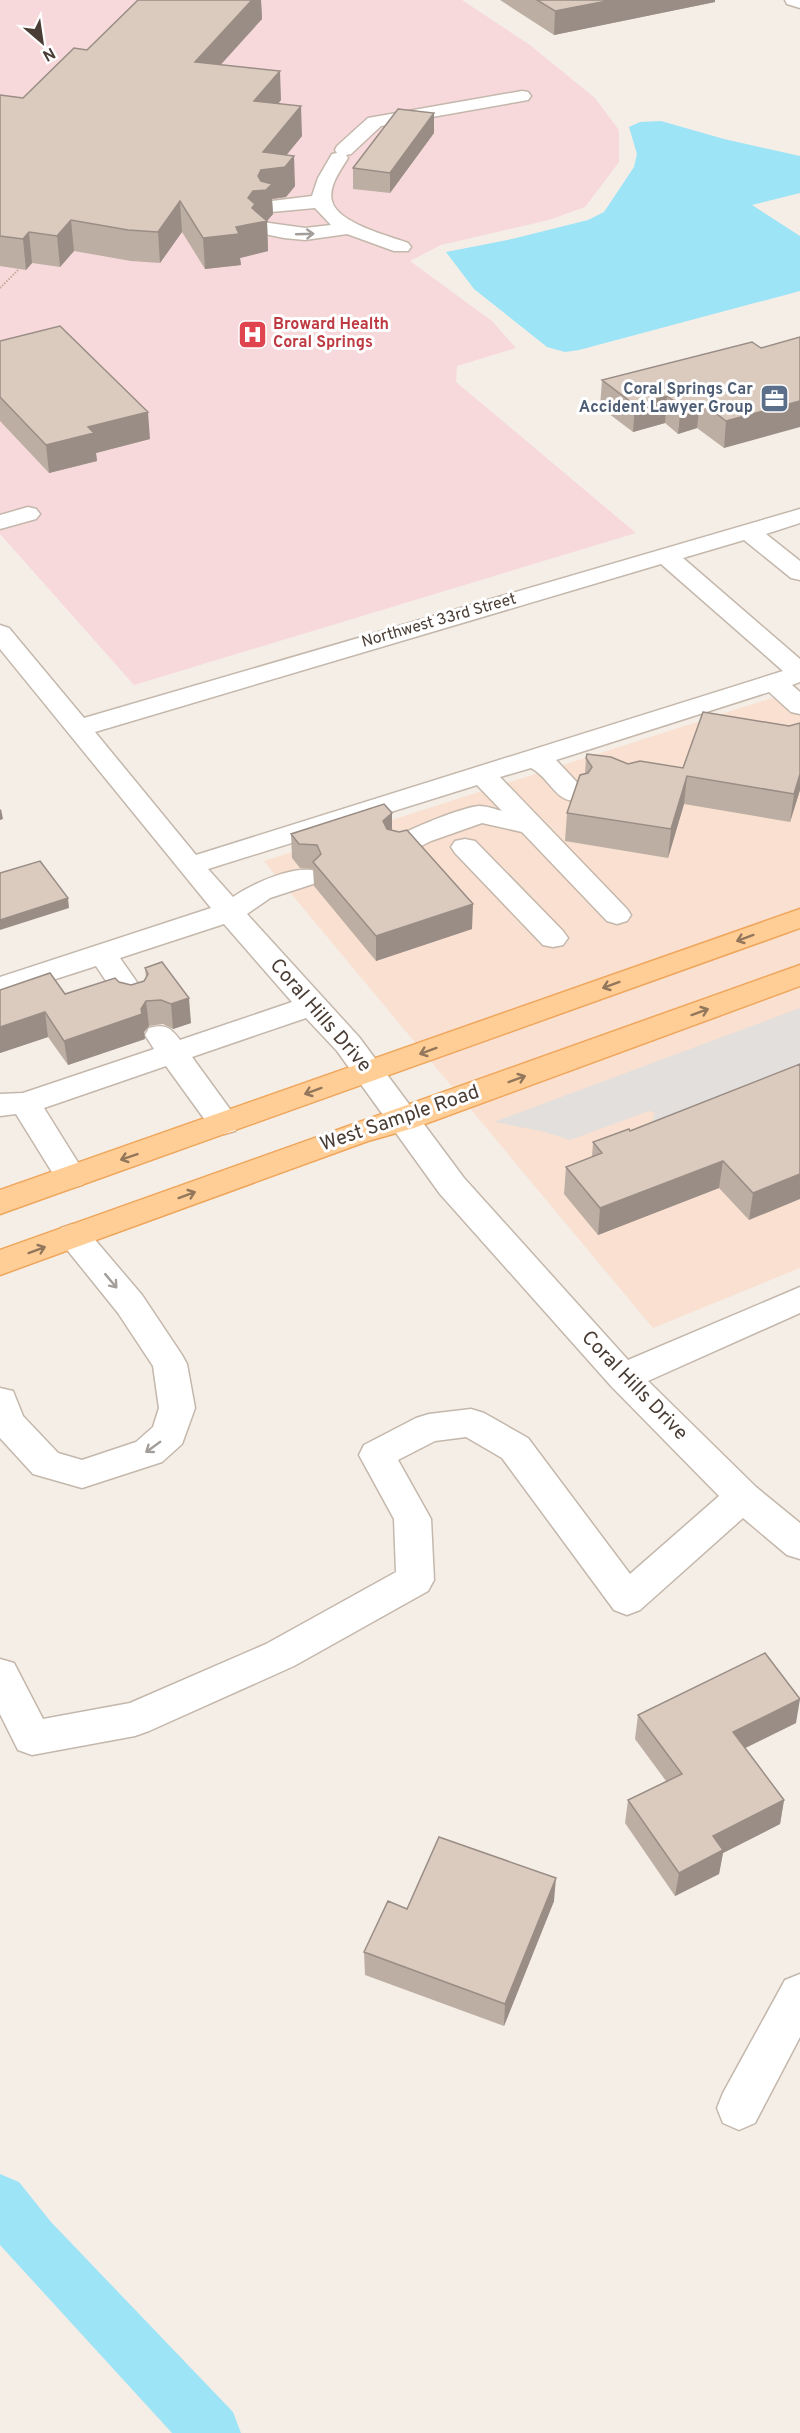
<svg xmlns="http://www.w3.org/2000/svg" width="800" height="2433" font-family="Overpass,sans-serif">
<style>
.commercial{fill:#f9e0d0}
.medical{fill:#f7d9db}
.parking{fill:#e3dfdc}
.water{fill:#9de4f7}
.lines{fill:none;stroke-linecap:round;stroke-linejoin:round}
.canal{fill:#9de4f7;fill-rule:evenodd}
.minor-casing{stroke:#c4b7ab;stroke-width:3}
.major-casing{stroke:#efa65b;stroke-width:3}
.path{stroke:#c5ac98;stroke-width:2;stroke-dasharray:1.5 1.5;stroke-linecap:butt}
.minor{fill:#fff;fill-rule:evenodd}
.major{fill:#ffcd96;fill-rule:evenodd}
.wall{fill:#bcaea3}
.shaded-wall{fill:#998d85}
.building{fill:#dbcabe;stroke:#998d85;stroke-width:1.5}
.oneway{stroke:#a49e9a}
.oneway2{stroke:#92775c}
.labels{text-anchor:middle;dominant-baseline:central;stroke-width:6;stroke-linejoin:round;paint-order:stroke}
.far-health-label{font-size:16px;font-weight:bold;fill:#be3a42;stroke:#fff;text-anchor:start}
.far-service-label{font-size:16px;font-weight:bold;fill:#4e5e75;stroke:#fff;text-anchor:end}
.far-street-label{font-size:16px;fill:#493d35;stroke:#fff}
.street-label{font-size:20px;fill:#493d35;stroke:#fff}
</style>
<rect width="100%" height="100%" fill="#f5eee7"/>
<path class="commercial" d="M800,689V1268L653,1328L264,861Z"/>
<path class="medical" d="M0,0H462L530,45L595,98L619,130V162L585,207L549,220L441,245L410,261L492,321L516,348L457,366L456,382L636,533L134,685L0,534Z"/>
<path class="parking" d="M800,1008V1075L652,1123L655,1113L649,1111L570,1140L541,1131L494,1122Z"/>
<path class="water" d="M661,121L724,139L800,156V193L752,205L800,236V291L579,350L565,352L547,347L474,289L446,252L512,239L588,220L604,212L634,167L637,154L629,127L640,122Z"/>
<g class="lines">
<path class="canal" d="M0,2174L19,2182L51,2222L233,2412L241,2433H172L0,2245Z"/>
<defs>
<path id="minor" d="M785,0H800V8L787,4Z
M522,91L528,92L531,96L528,100L381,126L351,154L346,155L348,158C341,170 328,186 332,201C337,223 389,236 408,243L411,247L408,251H394L347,234L305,240L284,238L255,232L252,228L255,224L262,222L305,228L331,225L315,208L271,212L264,210L261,206L264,202L312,196L318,178L332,154L337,153L335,150L337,146L368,118Z
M28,507L36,509L40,514L36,519L0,529V515Z
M800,509V523L766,534L800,561V580L791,578L744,540L683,558L800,659V682L792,685L800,692V714L791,712L769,692L556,760L588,794L584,800C556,807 552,779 531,768L500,777L627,909L631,915L627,921L617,924L607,921L522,832L482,823L431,841L409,852L399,854L389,852L385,846C393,834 463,807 479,806C486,806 495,809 502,811L477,785L208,869L233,897C252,884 293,865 316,871L320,877L316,883L270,898L247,914L359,1037L464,1178L628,1360L800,1287V1313L648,1381L756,1487L800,1523V1559L787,1555L743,1518L640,1610L627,1615L614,1610L502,1458L466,1437L435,1441L398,1460L431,1519L434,1580L428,1591L294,1666L149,1731L135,1736L32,1755L18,1750L0,1714V1659L14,1663L43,1719L130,1703L266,1644L396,1572L394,1519L359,1455L364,1445L416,1418L429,1414L471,1409L484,1413L528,1438L630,1574L719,1496L611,1386L440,1194L337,1051L306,1018L192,1057L240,1123L235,1131L224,1134L213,1131L166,1066L44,1108L87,1177L82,1185L71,1188L60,1185L16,1114L0,1116V1094L23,1093L154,1049L145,1035L149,1028C165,1024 170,1027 180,1040L292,1002L224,924L120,958L148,998L144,1005L133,1008L122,1005L96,966L0,997V977L211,908L0,649V625L9,628L84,718ZM661,564L783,671L196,855L95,732Z
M465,839L475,841L563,931L568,938L563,945L553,947L543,945L455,853L451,847L455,841Z
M73,1224L85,1228L142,1295L182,1355L187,1364L195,1408L182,1444L162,1462L82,1488L33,1474L0,1438V1388L13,1391L23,1416L58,1453L82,1460L136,1442L153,1427L159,1408L153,1366L118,1313L56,1236L61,1228Z
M800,1974V2037L755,2123L739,2130L723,2123L717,2108L723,2093L785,1980Z"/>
<path id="major" d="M800,909V928L0,1214V1190Z
M800,965V986L414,1128L368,1141L0,1275V1250Z"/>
</defs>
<use href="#minor" class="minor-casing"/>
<use href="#major" class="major-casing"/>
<path class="path" d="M0,288L19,269"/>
<use href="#minor" class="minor"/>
<use href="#major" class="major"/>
</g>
<path class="wall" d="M138,0H261L262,19L220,64L281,100L278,104L302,136L286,155L295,186L286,197L272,199L273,214L267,221L268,251L240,258L241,265L205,269L182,232L160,263L131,261L74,251L60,267L32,263L26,270L0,266V95L23,98L87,50Z
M500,0H715V2L554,35Z
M434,133L390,193L353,189V168Z
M0,341L150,439L96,453L97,461L49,473L0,421Z
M752,342L724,448L697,428L678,434L665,423L633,432L600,407L602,380Z
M586,758L628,764L800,790L790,822L684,804L668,858L565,841L567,813L585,774Z
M392,830L399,832L472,929L376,961L314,886L313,869L300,868L292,858L291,834Z
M145,968L191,1023L173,1029L163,1024L149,1026L144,1032L145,1039L68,1065L48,1037L0,1053V990L65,994L119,982L131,985L144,981L146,978Z
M800,1064L749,1220L719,1188L598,1235L564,1194L566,1167L592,1157L593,1142L630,1131Z
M638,1715L796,1723L745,1748L784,1800L780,1824L723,1853L719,1874L675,1896L625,1823L628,1800L666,1781L635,1739Z
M554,1901L504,2026L365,1975L364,1952L407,1909Z"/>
<path class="shaded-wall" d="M252,0H261L262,19L197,91L195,62Z
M612,0H715V2L554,35L555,11Z
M280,71L281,100L255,130L254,101Z
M301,106L302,136L276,168L294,156L295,186L286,197L272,199L273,214L267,221L268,251L240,258L241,265L205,269L203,238L236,227L258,176L261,170L263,152Z
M434,113V133L390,193V173Z
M180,201L182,232L160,263L158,232Z
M71,220L74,251L60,267L57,236Z
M29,232L32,263L26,270L23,239Z
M667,396L665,423L633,432L635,405Z
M700,401L697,428L678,434L681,406Z
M800,401V427L724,448L726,421Z
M148,412L150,439L96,453L97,461L49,473L46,445L88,427Z
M800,774V790L790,822L794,794Z
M687,776L684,804L668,858L671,829Z
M1,809L3,819L0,820V810Z
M392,813V838L383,821Z
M68,898L69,908L0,930V920Z
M473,904L472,929L376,961V936Z
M189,998L191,1023L173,1029L171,1004Z
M146,1001L149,1026L144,1032L145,1039L68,1065L64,1041L141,1009Z
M45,1012L48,1037L0,1053V1027Z
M723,1161L719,1188L598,1235L600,1208Z
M800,1174V1199L749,1220L753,1193Z
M800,1699L796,1723L729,1756L733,1732Z
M784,1800L780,1824L723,1853L719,1874L675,1896L679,1873L713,1836Z
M556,1878L554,1901L504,2026L505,2004Z"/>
<path class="building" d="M138,0H252L195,62L280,71L254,101L301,106L263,152L294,156L285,167L261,170L258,176L261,181L272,184L266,190L253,191L248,198L255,204L252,208L267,221L236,227L239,234L203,238L180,201L158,232L128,230L71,220L57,236L29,232L23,239L0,236V95L23,98L74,48L87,50Z
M537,0H612L555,11Z
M398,109L434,113L390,173L353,168Z
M60,326L148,412L88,427L94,433L46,445L0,397V341Z
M800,337V401L726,421L700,401L681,406L667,396L635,405L602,380L752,342L761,348Z
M703,712L789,726L800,723V774L794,794L687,776L671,829L567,813L580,775L588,773L592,767L586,758L587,754L611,757L628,764L640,761L683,768Z
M384,804L392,813L383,821L387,829L399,832L407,830L473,904L376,936L313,862L321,854L317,845L299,844L291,834Z
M40,861L68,898L0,920V873Z
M162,962L189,998L171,1004L161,1000L146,1001L141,1009L142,1014L64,1041L45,1012L0,1027V990L50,973L65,994L115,978L119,982L131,985L144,981L148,974L145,968Z
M800,1064V1174L753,1193L723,1161L600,1208L566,1167L602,1153L593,1142L629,1129L630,1131Z
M765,1653L800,1699L733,1732L784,1800L713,1836L723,1850L679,1873L628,1800L682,1774L638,1715Z
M439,1837L556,1878L505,2004L364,1952L388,1901L407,1909Z"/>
<defs><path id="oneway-shaft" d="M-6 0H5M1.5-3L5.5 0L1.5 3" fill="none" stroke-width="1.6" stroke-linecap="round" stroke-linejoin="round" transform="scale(1.5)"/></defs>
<g class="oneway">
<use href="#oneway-shaft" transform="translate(305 234) rotate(-2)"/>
<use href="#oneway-shaft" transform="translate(111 1281) rotate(50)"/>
<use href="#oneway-shaft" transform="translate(153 1447) rotate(144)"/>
</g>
<g class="oneway2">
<use href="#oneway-shaft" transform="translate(745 938) rotate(160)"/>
<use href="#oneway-shaft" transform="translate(611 985) rotate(160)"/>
<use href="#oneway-shaft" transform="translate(700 1012) rotate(-20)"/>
<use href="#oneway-shaft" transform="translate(428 1051) rotate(160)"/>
<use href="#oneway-shaft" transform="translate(517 1079) rotate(-20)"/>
<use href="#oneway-shaft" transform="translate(313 1091) rotate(160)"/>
<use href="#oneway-shaft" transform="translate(129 1157) rotate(161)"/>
<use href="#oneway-shaft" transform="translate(187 1195) rotate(-20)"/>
<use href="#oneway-shaft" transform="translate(37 1250) rotate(-20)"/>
</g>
<defs>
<symbol id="hospital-square" viewBox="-11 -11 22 22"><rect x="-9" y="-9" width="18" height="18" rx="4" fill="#e0444e" stroke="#fff"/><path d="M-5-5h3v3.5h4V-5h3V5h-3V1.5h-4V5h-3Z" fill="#fff"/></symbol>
<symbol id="office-square" viewBox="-11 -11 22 22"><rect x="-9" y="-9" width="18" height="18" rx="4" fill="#5c6f8a" stroke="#fff"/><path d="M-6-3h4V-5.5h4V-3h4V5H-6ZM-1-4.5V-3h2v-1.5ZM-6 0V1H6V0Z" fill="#fff"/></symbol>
</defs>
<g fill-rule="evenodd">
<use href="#hospital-square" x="236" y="318" width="33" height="33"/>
<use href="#office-square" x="758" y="382" width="33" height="33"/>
</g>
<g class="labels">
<g class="far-health-label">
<text x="273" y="325">Broward Health<tspan x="273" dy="18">Coral Springs</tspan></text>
</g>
<g class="far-service-label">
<text x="753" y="390">Coral Springs Car<tspan x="753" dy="18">Accident Lawyer Group</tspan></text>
</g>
<g class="far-street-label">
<text transform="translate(439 621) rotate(-16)">Northwest 33rd Street</text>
</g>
<g class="street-label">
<text transform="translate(320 1016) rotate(49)">Coral Hills Drive</text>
<text transform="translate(400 1119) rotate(-19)">West Sample Road</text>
<text transform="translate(634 1386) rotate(46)">Coral Hills Drive</text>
</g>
</g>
<g transform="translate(42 42) rotate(151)" stroke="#ffffff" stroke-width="4.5" paint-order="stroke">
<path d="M0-4.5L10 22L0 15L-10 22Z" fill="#493d35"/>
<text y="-9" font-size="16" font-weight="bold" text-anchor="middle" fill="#493d35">N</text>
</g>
</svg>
